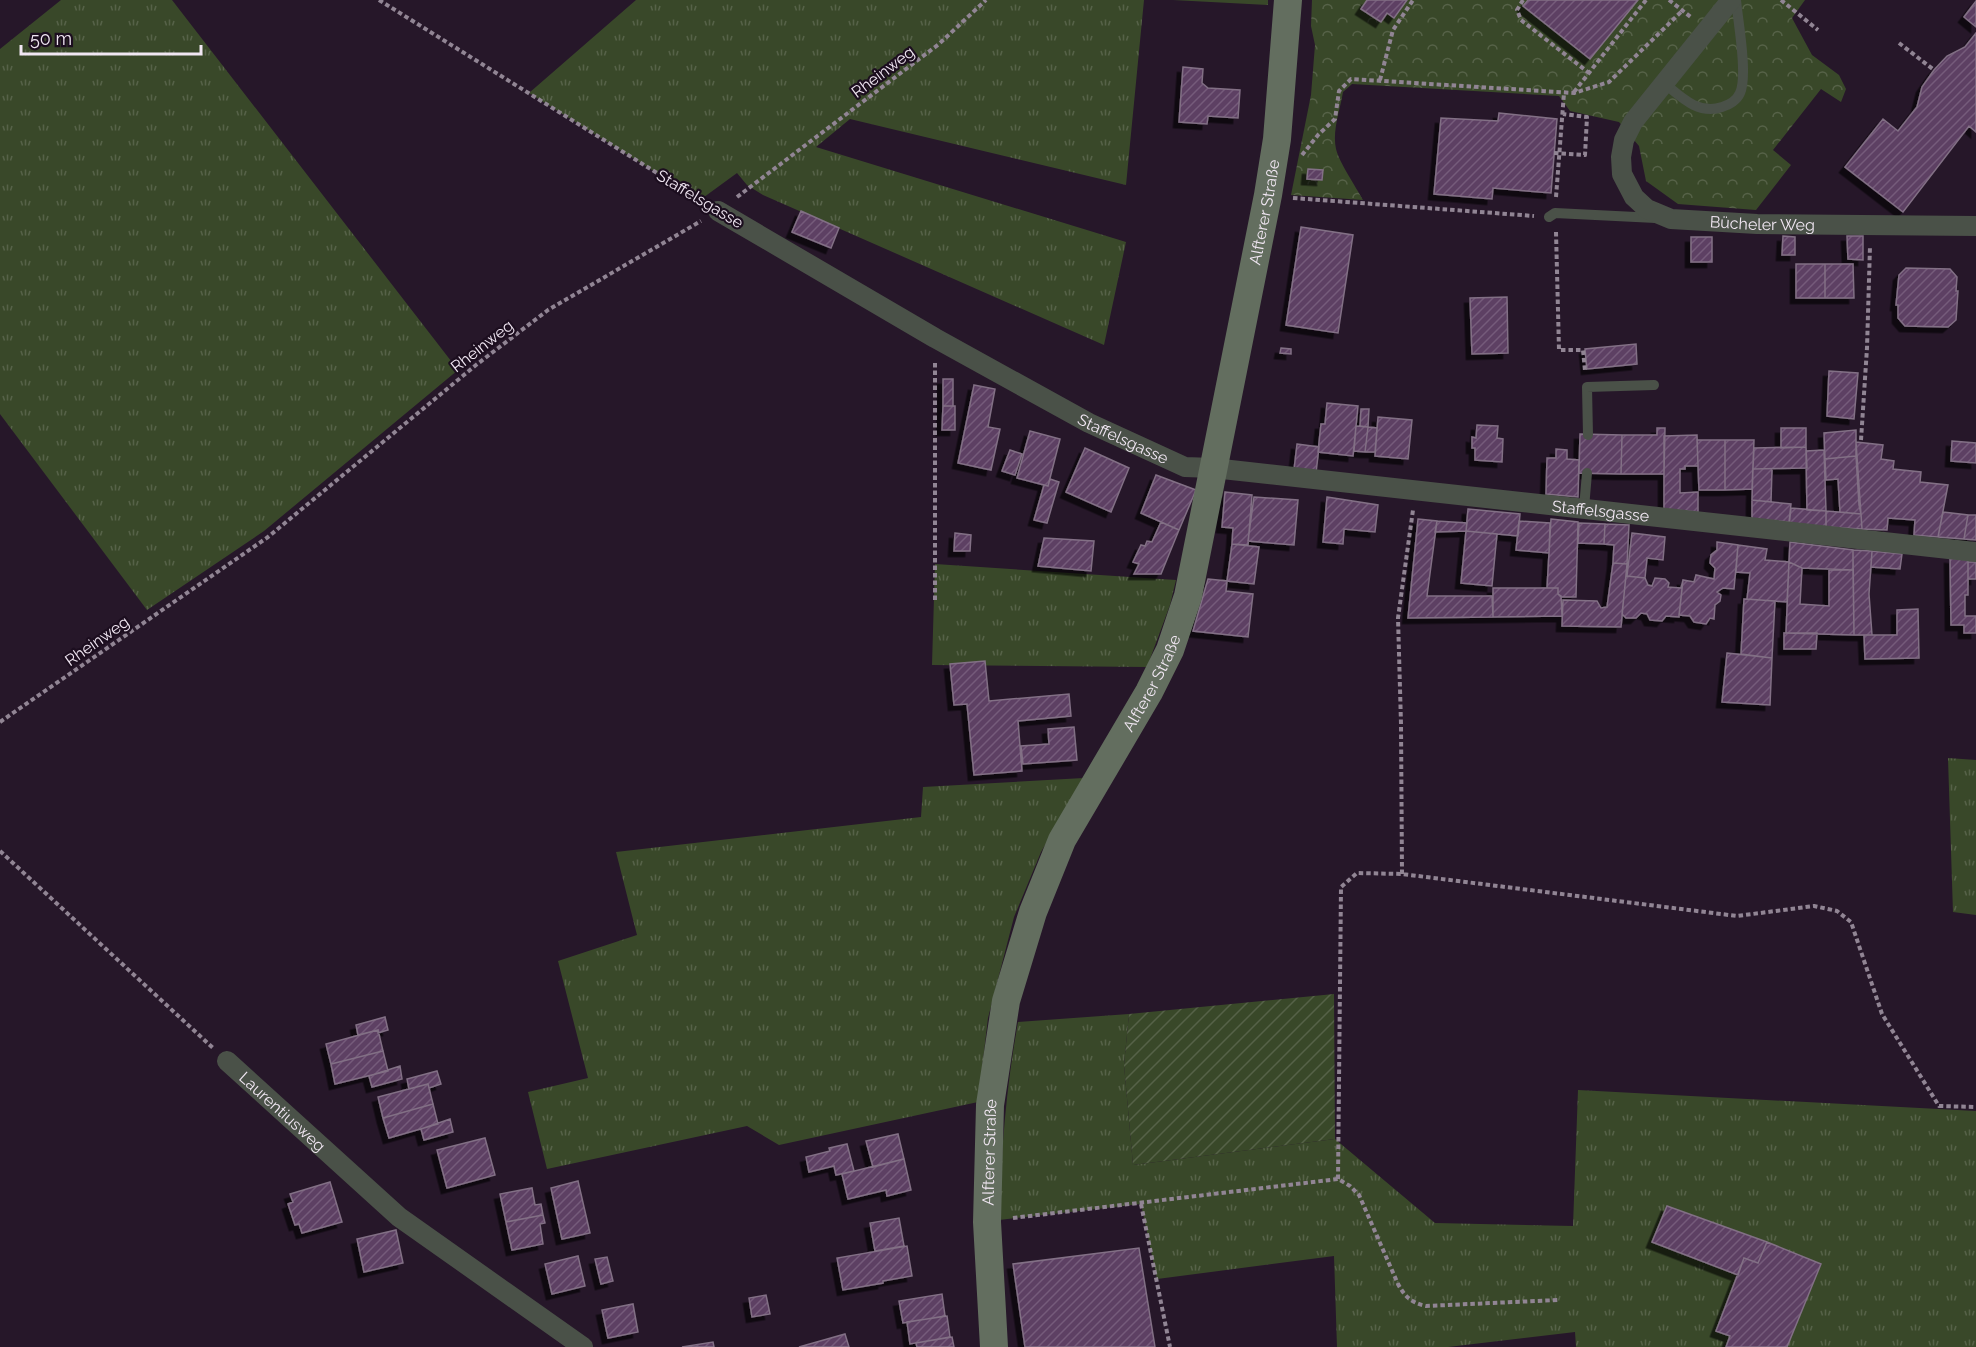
<svg xmlns="http://www.w3.org/2000/svg" width="1976" height="1347" font-family="Raleway,sans-serif">
<style>
.grass{fill:url(#grass-tufts)}
.park{fill:url(#park-crowns)}
.garden{fill:url(#garden-furrows)}
.building{fill:url(#building-hatch);stroke:#827085;stroke-width:1.5;filter:url(#shadow)}
.lines{fill:none;stroke-linecap:round;stroke-linejoin:round}
.path{stroke:#918594;stroke-width:4;stroke-dasharray:4.5 3;stroke-linecap:butt}
.lane{stroke:#4a5148;stroke-width:10}
.street{stroke:#4a5148;stroke-width:20}
.secondary{stroke:#636e5f;stroke-width:28}
.labels{text-anchor:middle;dominant-baseline:central;stroke-width:4.5;stroke-linejoin:round;paint-order:stroke}
.street-label{font-size:16px;fill:#f1e7f3;stroke:#1c0e1f}
</style>
<defs>
<pattern id="grass-tufts" width="24" height="20" patternUnits="userSpaceOnUse" patternTransform="scale(1.5)"><rect width="24" height="20" fill="#394829"/><path d="M3 7l-1-3M5 7V3M7 7l1-3M15 17l-1-3M17 17v-4M19 17l1-3" fill="none" stroke="#566248"/></pattern>
<pattern id="park-crowns" width="20" height="18" patternUnits="userSpaceOnUse" patternTransform="scale(1.5)"><rect width="20" height="18" fill="#394829"/><path d="M2 6a3 3 0 1 1 6 0M12 15a3 3 0 1 1 6 0" fill="none" stroke="#566248"/></pattern>
<pattern id="garden-furrows" width="10" height="10" patternUnits="userSpaceOnUse" patternTransform="scale(1.5)"><rect width="10" height="10" fill="#394829"/><path d="M-1 1l2-2M0 10L10 0M9 11l2-2" fill="none" stroke="#566248"/></pattern>
<pattern id="building-hatch" width="6" height="6" patternUnits="userSpaceOnUse" patternTransform="scale(1.5)"><rect width="6" height="6" fill="#5d3f63"/><path d="M-1 1l2-2M0 6l6-6M5 7l2-2" fill="none" stroke="#755b7a"/></pattern>
<filter id="shadow"><feDropShadow dx="-5.5" dy="5.5" stdDeviation="0" flood-color="#0009"/></filter>
</defs>
<rect width="100%" height="100%" fill="#261729"/>
<path class="grass" d="M61,0H172L458,370L264,531L147,610L0,414V49Z
M636,0H1144L1126,185L850,119L816,147L1126,242L1104,345L763,195L747,185L737,173L700,200L529,93Z
M1173,0H1268V5Z
M935,564L1176,580L1170,605L1147,667L932,665Z
M1948,758L1976,760V915L1953,912Z
M1084,778L1041,852L1014,917L988,1018L978,1102L779,1145L747,1126L547,1169L528,1092L588,1078L558,961L637,935L616,852L921,817L923,787Z
M1129,1014L1124,1065L1133,1165L1335,1139L1435,1223L1573,1226L1578,1090L1976,1111V1347H1576L1575,1332L1448,1347H1337L1334,1256L1157,1279L1141,1204L999,1220C1001,1153 1006,1088 1018,1022Z"/>
<path class="park" d="M1312,0H1805L1792,18L1812,55L1839,75L1846,89L1841,102L1821,89L1773,150L1791,165L1756,210L1678,204L1646,181L1639,146L1619,122L1570,111L1559,96L1352,84L1343,92C1340,110 1332,131 1336,149C1339,162 1356,187 1363,200L1291,195L1311,95L1315,45L1311,26Z"/>
<path class="garden" d="M1334,994L1335,1139L1133,1165L1124,1065L1129,1014Z"/>
<path class="building" d="M1367,0H1407L1394,18L1387,13L1381,22L1361,9Z
M1528,0H1638L1590,59L1523,6Z
M1976,1V27L1964,17Z
M1976,33V132L1969,126L1903,212L1845,167L1883,119L1898,131L1917,107L1922,87L1934,70L1947,56L1965,47Z
M1183,67L1203,69L1202,83L1208,88L1240,90L1238,118L1208,116L1207,124L1179,122Z
M1499,113L1557,119L1551,193L1493,188L1492,199L1434,194L1441,118L1498,121Z
M1308,169L1323,170L1322,180L1307,179Z
M801,211L839,228L831,248L792,232Z
M1301,227L1353,235L1338,333L1286,325Z
M1783,236L1795,237V255H1782Z
M1847,236H1863V260L1848,259Z
M1691,237H1712V262H1691Z
M1796,264H1825V298H1796Z
M1825,264H1853L1854,298H1825Z
M1906,268L1950,269L1957,277L1956,291H1958L1956,320L1948,327L1905,326L1898,318V305H1896L1899,275Z
M1507,297L1508,353L1472,354L1470,298Z
M1636,344L1637,364L1587,369L1585,349Z
M1281,348L1291,349V354L1280,353Z
M1829,371L1858,373L1854,419L1827,416Z
M943,379H953V406H943Z
M974,385L995,389L988,427L1000,429L991,470L958,463Z
M1327,403L1358,406L1353,456L1318,452L1321,424H1325Z
M943,406H955V430H942Z
M1361,409H1369L1368,427L1360,426Z
M1378,417L1412,420L1408,459L1375,456Z
M1477,425L1498,426L1497,438L1503,439L1502,462L1475,460V448H1472V437L1476,438Z
M1356,426L1368,427L1365,452L1354,451Z
M1368,427L1377,428L1375,452H1365Z
M1657,428H1665L1664,474H1621L1622,435H1657Z
M1781,428H1806V447L1781,448Z
M1856,430V456L1825,459L1824,433Z
M1030,431L1060,439L1048,486L1017,478Z
M1580,434L1622,435L1621,474L1579,473Z
M1697,435L1698,466H1685V469H1680V493L1698,492V512L1664,509V436Z
M1697,440H1725V490H1699Z
M1725,440H1754L1752,489L1725,490Z
M1952,441L1976,443V463L1951,461Z
M1856,442L1883,445L1881,459L1894,461L1893,469L1921,472L1920,482L1948,485L1938,537L1914,535L1915,520L1888,518L1887,530L1862,529Z
M1297,444L1319,447L1316,473L1294,470Z
M1806,447L1807,468L1753,469L1754,448Z
M1085,448L1129,468L1111,512L1066,492Z
M1556,449L1567,450V459L1579,460L1578,497L1546,494L1547,458H1556Z
M1010,450L1022,454L1015,475L1002,471Z
M1824,450L1826,511L1807,510L1806,451Z
M1856,456L1859,505L1861,514L1840,512L1838,479L1826,480L1825,459Z
M1753,469H1772L1771,502L1752,500Z
M1156,475L1196,490L1179,530L1141,513Z
M1050,479L1059,482L1047,523L1034,520L1044,485L1048,486Z
M1225,492L1252,495L1248,545L1232,544L1233,528L1222,527Z
M1254,497L1298,500L1294,545L1248,541Z
M1327,497L1378,505L1375,532L1344,529L1343,544L1323,542Z
M1752,500L1791,504L1789,522L1752,519Z
M1791,508L1826,511V529L1789,526Z
M1468,509L1520,514L1518,536L1466,531Z
M1826,511L1861,514L1862,529L1826,527Z
M1943,512L1968,515L1964,539L1938,537Z
M1968,515H1976V540L1964,539Z
M1418,519L1437,521L1427,596H1492L1493,617L1408,618Z
M1551,519L1578,522L1576,597H1561L1558,594V588H1547Z
M1437,521L1467,523L1466,531L1435,532Z
M1519,521L1550,523L1549,553L1516,550Z
M1161,522L1179,530L1161,574H1134L1139,564L1133,562L1141,545L1145,546L1147,541L1152,542Z
M1579,523L1605,524L1604,544L1578,543Z
M1605,524L1629,525L1627,564L1613,563L1614,545L1604,544Z
M1466,531L1497,534L1492,586L1461,583Z
M955,533L971,535L970,551H954Z
M1632,533L1665,537L1663,560L1647,558L1645,578L1627,576Z
M1044,538L1094,541L1091,571L1038,566Z
M1717,542L1738,545L1734,589L1723,588L1717,592L1721,595L1720,601L1715,605L1714,619L1710,618L1706,624L1694,622L1690,616L1679,615L1683,580L1694,582L1696,575L1714,579L1715,568L1710,563L1711,555L1717,550Z
M1790,542L1853,550V570L1802,568L1789,562Z
M1232,544L1259,547L1254,584L1227,581Z
M1738,545L1767,549L1765,560L1789,562L1787,602L1747,599L1750,573L1736,572Z
M1853,550L1872,551L1869,594L1872,635H1854Z
M1872,551L1902,554L1900,569L1871,567Z
M1950,558L1968,560V595H1965V616H1976V633H1964V625H1951Z
M1789,562L1802,568L1800,604L1829,606V570H1853L1854,635L1786,633Z
M1968,562H1976V579H1968Z
M1613,563L1627,564L1621,627L1562,626L1563,600L1597,601L1601,608L1607,607Z
M1626,576L1645,578L1648,585L1652,586L1655,578L1665,579L1669,583L1668,587L1681,588L1683,580L1679,617L1666,616L1662,621L1650,620L1647,614L1641,613L1636,618H1626L1622,614Z
M1208,579L1227,581L1226,591L1253,594L1248,637L1193,631Z
M1493,588H1558V594L1561,596L1562,616L1493,617Z
M1744,599L1775,601L1772,658L1741,654Z
M1918,609L1919,658L1865,659L1864,635H1897V610Z
M1784,633H1817L1816,649H1784Z
M1727,653L1772,658L1770,705L1722,702Z
M985,661L989,701L1069,694L1071,716L1018,721L1022,771L974,775L967,704L954,705L950,664Z
M1074,727L1077,760L1023,764L1021,746L1049,744L1048,729Z
M385,1017L388,1030L378,1033V1030L358,1035L356,1025Z
M378,1030L383,1051L331,1064L326,1044Z
M383,1051L388,1071L335,1084L331,1064Z
M400,1066L402,1079L372,1087L369,1076Z
M437,1071L441,1084L429,1088L428,1084L409,1089L407,1079Z
M428,1084L433,1104L383,1118L378,1097Z
M433,1104L438,1124L389,1138L383,1118Z
M450,1119L453,1132L424,1140L421,1129Z
M898,1134L904,1159L873,1167L866,1141Z
M485,1138L495,1175L447,1188L437,1150Z
M847,1144L854,1171L836,1175L834,1166L809,1172L806,1157L830,1151L829,1148Z
M904,1159L911,1190L887,1196L886,1190L848,1199L842,1174Z
M578,1181L590,1233L562,1239L551,1188Z
M330,1182L342,1222L302,1233L299,1224L295,1225L288,1204L293,1202L290,1194Z
M532,1188L535,1205L541,1204L543,1215L506,1222L500,1194Z
M1667,1206L1767,1242L1758,1263L1744,1258L1738,1275L1652,1242Z
M543,1215L545,1223L540,1224L543,1244L512,1250L506,1222Z
M899,1218L904,1246L875,1251L870,1223Z
M396,1230L403,1263L364,1272L357,1239Z
M1767,1242L1821,1264L1787,1347H1726L1730,1336L1716,1331L1744,1258L1758,1263Z
M907,1246L912,1276L883,1281V1283L843,1290L837,1258Z
M1139,1248L1155,1347H1025L1013,1264Z
M578,1256L585,1286L552,1294L545,1264Z
M607,1257L613,1281L601,1284L595,1259Z
M942,1294L945,1316L903,1323L899,1301Z
M766,1295L770,1314L752,1317L749,1298Z
M633,1304L638,1332L608,1338L602,1310Z
M947,1316L950,1337L910,1344L907,1322Z
M845,1334L849,1347H799Z
M952,1337L954,1347H917L916,1343Z
M713,1342L714,1347H682Z"/>
<g class="lines">
<path class="path" d="M379,0L702,201
M1523,0L1517,10L1521,20L1589,73
M1669,0L1692,18
M1781,0L1818,30
M1899,43L1934,70
M1380,80L1393,30L1413,0
M1574,92L1646,0
M1554,153L1585,155L1587,117L1563,114
M1302,155L1318,135L1335,119L1339,91L1351,79L1574,93L1609,82L1682,11
M737,197L939,44L986,0
M1556,197L1564,93
M1293,198L1534,216
M1556,232L1559,350H1583L1585,371
M935,363V601
M1861,440L1867,348L1870,246
M0,722L268,537L476,365L548,310L701,221
M0,851L213,1048
M1402,874L1401,724L1398,618L1413,510
M1338,1179L1341,887L1357,873L1402,874L1737,916L1814,906L1837,911L1851,922L1882,1014L1939,1106L1976,1107
M1141,1204L1170,1347
M1013,1218L1338,1179L1350,1186L1359,1195L1398,1284C1405,1297 1412,1303 1426,1306L1558,1300"/>
<path class="lane" d="M1664,83C1681,97 1698,115 1722,107C1729,105 1737,100 1740,93C1748,76 1738,21 1736,0
M1549,217L1555,213L1656,218
M1588,435L1587,387L1654,385
M1584,508L1587,473"/>
<g class="street">
<path id="s1" d="M1731,0L1633,122L1624,140L1621,157L1622,174L1634,197L1647,209L1671,219L1757,224L1976,226"/>
<path id="s2" d="M718,211L935,338L1089,423L1185,467L1213,468C1467,498 1722,522 1976,552"/>
<path id="s3" d="M227,1061L399,1217L583,1347"/>
</g>
<path class="secondary" id="s4" d="M994,1347L987,1222L990,1105L1006,1001L1033,912L1062,840L1149,692L1170,650L1188,596L1268,195L1277,139L1288,0"/>
</g>
<g class="labels">
<g class="street-label">
<text transform="translate(883 72) rotate(-37)">Rheinweg</text>
<text transform="translate(700 199) rotate(31)">Staffelsgasse</text>
<text stroke="none"><textPath href="#s4" startOffset="1185">Alfterer Straße</textPath></text>
<text stroke="none"><textPath href="#s1" startOffset="372">Bücheler Weg</textPath></text>
<text transform="translate(482 346) rotate(-38)">Rheinweg</text>
<text stroke="none"><textPath href="#s2" startOffset="465">Staffelsgasse</textPath></text>
<text stroke="none"><textPath href="#s2" startOffset="951">Staffelsgasse</textPath></text>
<text transform="translate(97 641) rotate(-35)">Rheinweg</text>
<text stroke="none"><textPath href="#s4" startOffset="699">Alfterer Straße</textPath></text>
<text stroke="none"><textPath href="#s3" startOffset="75">Laurentiusweg</textPath></text>
<text stroke="none"><textPath href="#s4" startOffset="195">Alfterer Straße</textPath></text>
</g>
</g>
<path d="M21 45v9h180v-9" fill="none" stroke="#f1e7f3" stroke-width="3"/>
<text x="30" y="45" font-size="18" fill="#f1e7f3" stroke="#1c0e1f" stroke-width="4.5" paint-order="stroke">50 m</text>
</svg>
